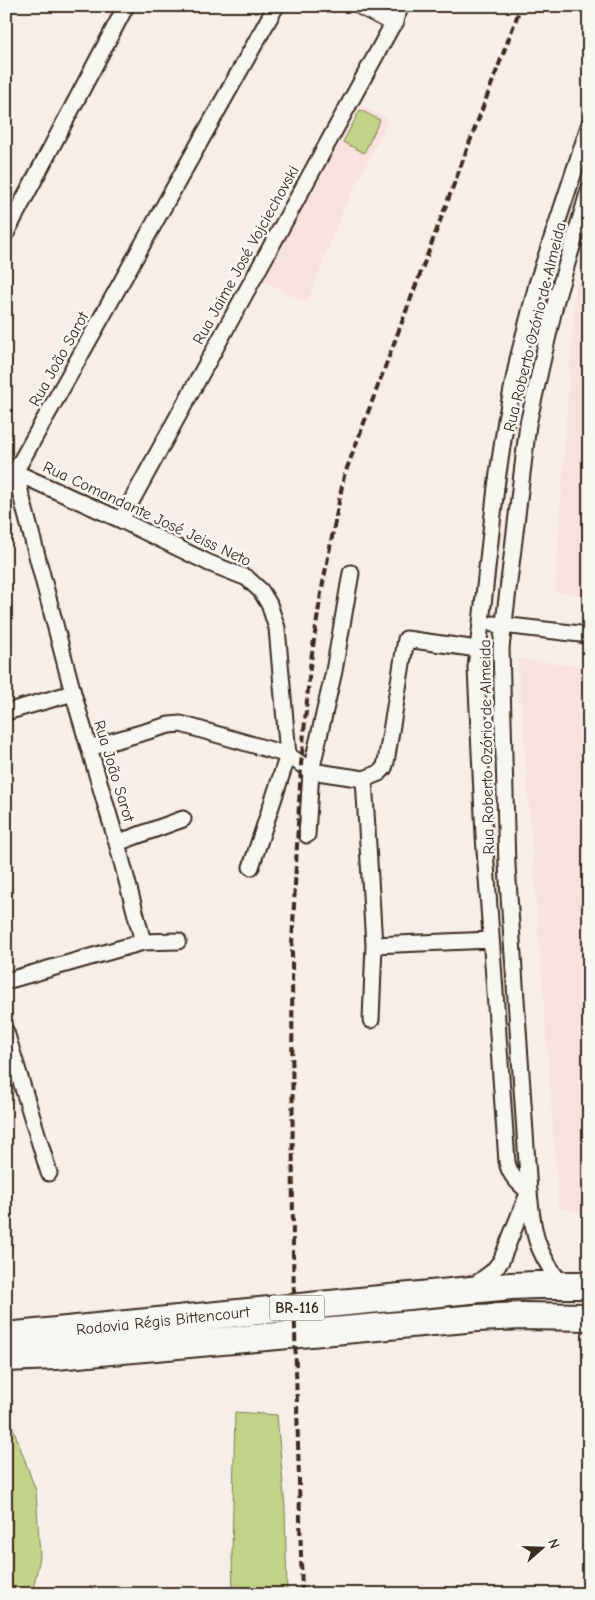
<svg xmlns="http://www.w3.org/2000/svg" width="595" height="1600" font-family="'Comic Neue',sans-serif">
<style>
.built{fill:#f8e2de}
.green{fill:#c1d387;stroke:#7e7e52}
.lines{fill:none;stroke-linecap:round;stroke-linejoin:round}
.minor-casing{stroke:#3b2a1e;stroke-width:19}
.tertiary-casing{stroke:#3b2a1e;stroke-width:22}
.motorway-casing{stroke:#3b2a1e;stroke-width:30}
.minor{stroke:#f6f6f2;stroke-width:15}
.tertiary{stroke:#f6f6f2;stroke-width:19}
.motorway{stroke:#f6f6f2;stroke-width:26}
.rail{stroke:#3b2a1e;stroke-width:4;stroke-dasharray:8 4;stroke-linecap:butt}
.labels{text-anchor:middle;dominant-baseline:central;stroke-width:5;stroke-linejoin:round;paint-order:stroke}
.shield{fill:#f6f6f2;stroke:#73675e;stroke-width:1}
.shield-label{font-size:15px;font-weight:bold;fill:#3b2a1e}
.street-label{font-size:16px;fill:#3b2a1e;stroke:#f6f6f2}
</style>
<rect width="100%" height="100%" fill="#f7ede9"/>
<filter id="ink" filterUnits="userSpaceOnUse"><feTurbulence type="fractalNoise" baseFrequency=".02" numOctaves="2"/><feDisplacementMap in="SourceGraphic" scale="10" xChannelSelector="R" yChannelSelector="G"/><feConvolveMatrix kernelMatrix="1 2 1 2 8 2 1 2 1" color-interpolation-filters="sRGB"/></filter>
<g filter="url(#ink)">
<path class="built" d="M356,103L389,120L343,210L307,303L261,280Z
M589,252V596L555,592L575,291Z
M518,659L589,667V1212L559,1208Z"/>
<path class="green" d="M360,110L380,120L364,153L343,142Z
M235,1412L277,1415L285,1508L287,1594H233L232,1553Z
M6,1424L12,1425L36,1491L40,1557L32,1594H6Z"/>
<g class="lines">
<defs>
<path id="minor" d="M6,233L126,6
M10,470L121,520L209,563L247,578L261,591L269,604L277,628L288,755L251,867
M121,520L394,22L401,6
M493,624L589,635
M6,712L73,693
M89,748L169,725L181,724L288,755L311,771L364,779L379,773L384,768L386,762L406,639L478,649
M364,779L374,945L371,1020
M307,835L311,771L334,671L351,573
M117,843L183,819
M143,942L117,843L73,693L15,472L276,6
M374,945L491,940
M6,981L143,942L178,941
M6,1032L49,1173
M529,1192C518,1183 510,1176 507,1162L484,836L476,668L496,487L506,420L518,359L537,284L589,126
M562,1285C536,1251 533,1234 529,1192L507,866L501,648L528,424L556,300L589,190
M472,1287L492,1272L501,1261L527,1196"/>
<path id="tertiary" d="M363,6L394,22"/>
<path id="motorway" d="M6,1336L511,1286L537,1285H589
M6,1358L56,1356L477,1318L522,1316L589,1317"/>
</defs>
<use href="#minor" class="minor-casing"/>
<use href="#tertiary" class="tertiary-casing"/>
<use href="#motorway" class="motorway-casing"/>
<use href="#minor" class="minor"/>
<use href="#tertiary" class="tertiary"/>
<use href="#motorway" class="motorway"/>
<path class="rail" d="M302,1594L293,1255L292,945L301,765L310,667L321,593L344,476L521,6"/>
</g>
</g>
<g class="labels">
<rect class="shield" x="269.5" y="1295.5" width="55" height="25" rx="4"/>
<g class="shield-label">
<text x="297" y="1308">BR-116</text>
</g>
<g class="street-label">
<text transform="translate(246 255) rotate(-61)">Rua Jaime José Vojciechovski</text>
<text transform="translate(535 327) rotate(-76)">Rua Roberto Ozório de Almeida</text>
<text transform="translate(59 359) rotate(-61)">Rua João Sarot</text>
<text transform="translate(147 514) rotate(25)">Rua Comandante José Jeiss Neto</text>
<text transform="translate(487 747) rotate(-91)">Rua Roberto Ozório de Almeida</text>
<text transform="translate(114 771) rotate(73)">Rua João Sarot</text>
<text transform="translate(163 1321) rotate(-6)">Rodovia Régis Bittencourt</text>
</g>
</g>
<rect width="595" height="1600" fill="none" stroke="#f6f6f2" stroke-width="25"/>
<rect x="12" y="12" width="570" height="1575" fill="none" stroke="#3b2a1e" stroke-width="2" filter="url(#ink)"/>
<g transform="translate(542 1548) rotate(70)" stroke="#f6f6f2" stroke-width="4" paint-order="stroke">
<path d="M0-4L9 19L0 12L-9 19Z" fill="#3b2a1e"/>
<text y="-8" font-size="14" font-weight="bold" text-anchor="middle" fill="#3b2a1e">N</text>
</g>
</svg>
